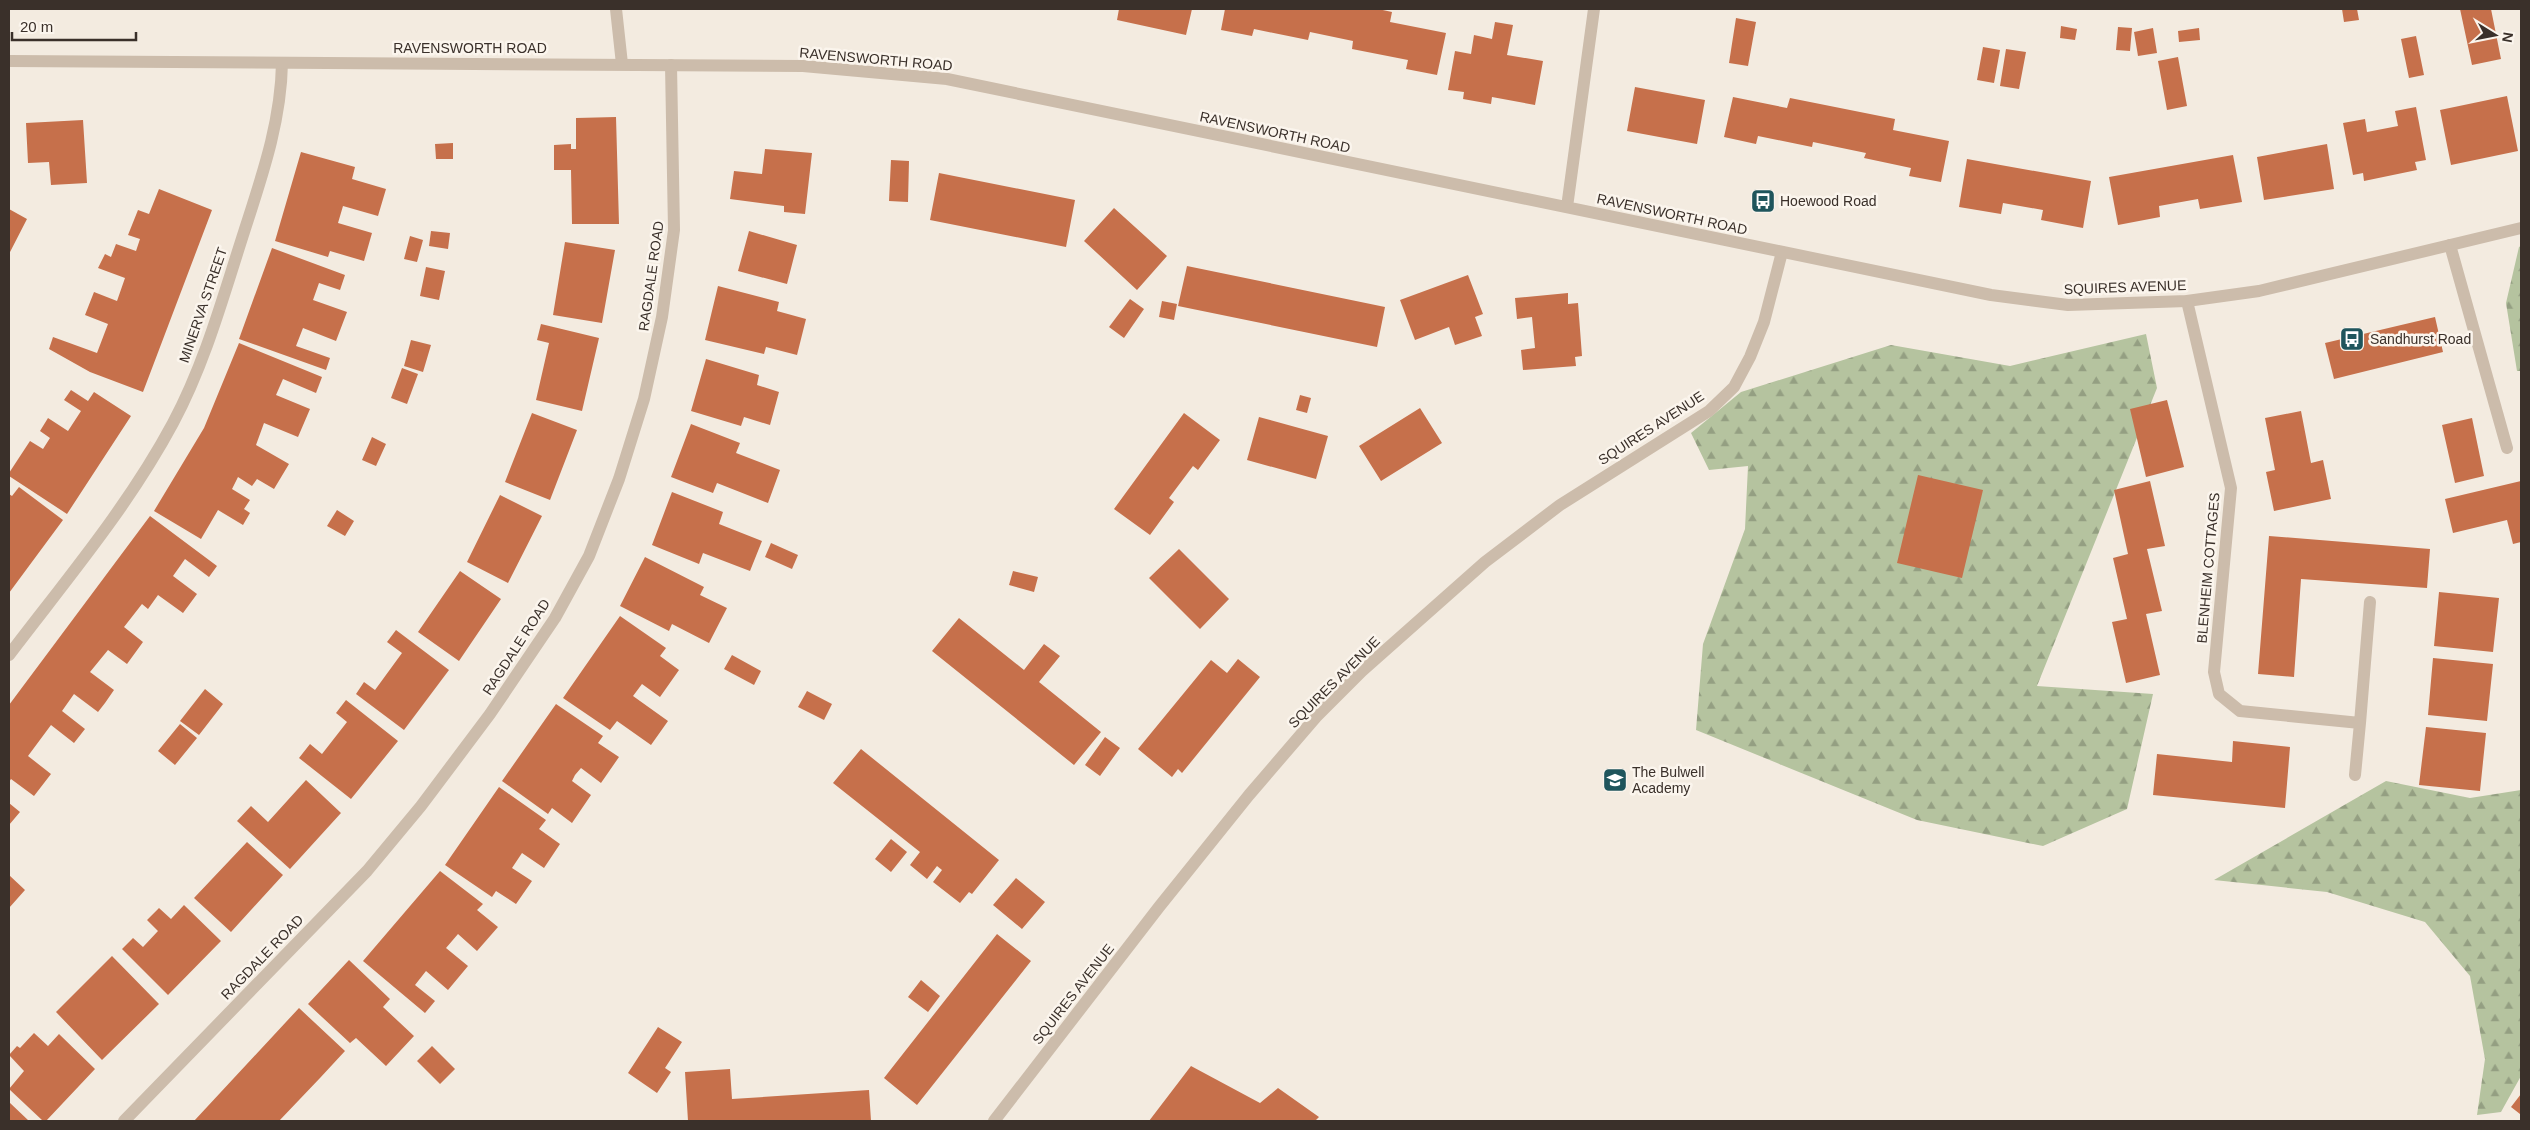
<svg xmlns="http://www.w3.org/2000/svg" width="2530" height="1130" font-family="Arial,sans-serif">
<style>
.forest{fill:url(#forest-firs)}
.building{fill:#c6704b}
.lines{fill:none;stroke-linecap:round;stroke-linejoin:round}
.minor{stroke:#ccbcab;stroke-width:12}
.tertiary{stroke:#ccbcab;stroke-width:12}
.labels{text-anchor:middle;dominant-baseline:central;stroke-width:5;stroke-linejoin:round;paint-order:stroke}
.street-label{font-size:14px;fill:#3a302a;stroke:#fbf5ed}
.poi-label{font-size:14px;fill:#3a302a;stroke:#fbf5ed;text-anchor:start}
</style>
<defs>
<pattern id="forest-firs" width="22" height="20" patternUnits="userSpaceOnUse" patternTransform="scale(1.25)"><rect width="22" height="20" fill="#b5c39f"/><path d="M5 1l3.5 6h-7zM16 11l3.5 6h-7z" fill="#949f82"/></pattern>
</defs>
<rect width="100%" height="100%" fill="#f3ebe0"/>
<path class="forest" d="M2521,246V371H2517L2506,303L2519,247Z
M2146,334L2157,388L2037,686L2153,694L2127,809L2043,846L1917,820L1696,730L1703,644L1745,529L1748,466L1709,470L1691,433L1741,392L1891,345L2010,366Z
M2386,781L2470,798L2521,790V1076L2501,1112L2477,1115L2485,1059L2470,976L2425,922L2327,892L2214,880Z"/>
<path class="building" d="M1119,9H1192L1186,35L1117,20Z
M1225,9H1378L1392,12L1390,22L1446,33L1437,75L1406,69L1408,60L1352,49L1353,41L1310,32L1308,40L1254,29L1252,36L1221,30Z
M2342,9H2357L2359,20L2344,22Z
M2460,9H2491L2501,59L2472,65Z
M1736,18L1756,22L1748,66L1729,63Z
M1495,22L1513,25L1507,55L1543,61L1535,105L1492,97L1491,104L1463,99L1464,92L1448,90L1455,51L1471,54L1474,35L1492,39Z
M2061,26L2077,29L2075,40L2060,38Z
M2118,27L2132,28L2130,51L2116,50Z
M2153,28L2157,53L2138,56L2134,32Z
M2199,28L2200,40L2179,42L2178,31Z
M2416,36L2424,75L2409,78L2401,39Z
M1983,47L2000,50L1994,83L1977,80Z
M2006,49L2026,52L2019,89L2000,86Z
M2178,57L2187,106L2167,110L2158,61Z
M1635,87L1705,100L1697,144L1627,131Z
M2507,96L2518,151L2451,165L2440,110Z
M1733,97L1787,108L1790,98L1895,119L1893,130L1949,141L1941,182L1909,176L1911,168L1864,158L1866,153L1813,142L1812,147L1758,136L1756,144L1724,137Z
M2416,107L2426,160L2415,162L2417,170L2364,181L2363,173L2353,175L2343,123L2365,119L2367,132L2398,126L2395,111Z
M616,117L619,224H572L571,170H554V145L571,144V149H576V118Z
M83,120L87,183L51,185L49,162L28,163L26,123Z
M453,143V159H436L435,144Z
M2327,144L2334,189L2264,200L2257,157Z
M765,149L812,153L805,214L784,212V206L730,199L734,171L762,174Z
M301,152L355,167L352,179L386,189L378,216L343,206L338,223L372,233L364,261L330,251L328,257L275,241Z
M2233,155L2242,202L2200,209L2198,199L2159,206L2160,217L2118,225L2109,177Z
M1967,159L2091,181L2083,228L2041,220L2043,210L2003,203L2001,214L1959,207Z
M891,160L909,161L908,202L889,201Z
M939,173L1075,200L1066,247L930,220Z
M159,189L212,210L143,392L90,372L49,349L53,337L97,353L108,324L85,315L94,292L117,301L125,278L98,268L105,254L111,257L116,244L136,251L140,239L128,235L138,210L149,214Z
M1114,208L1167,256L1137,290L1084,241Z
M9,209L27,219L9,254Z
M431,231L450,233L448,249L429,246Z
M749,231L797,245L787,284L738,271Z
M410,236L423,240L417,262L404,259Z
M565,242L615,250L602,323L553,315Z
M272,248L345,275L340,290L319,283L313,300L347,312L336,341L303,328L296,346L330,358L326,370L239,339Z
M1187,266L1385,307L1377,347L1178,306Z
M426,267L445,271L439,300L420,296Z
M1468,275L1483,314L1475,317L1482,336L1455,345L1449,327L1415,340L1400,300Z
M718,286L779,302L777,311L806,319L797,355L766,347L764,354L705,340Z
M1568,293V304L1578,303L1582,356L1575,357L1576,366L1523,370L1521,350L1535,348L1532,317L1517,319L1515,298Z
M1130,299L1144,309L1124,338L1109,327Z
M1162,301L1177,304L1174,320L1159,317Z
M2435,317L2443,352L2334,379L2325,343Z
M541,324L599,338L582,411L536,400L549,343L537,340Z
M411,340L431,345L423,372L404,366Z
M239,343L322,377L316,393L283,379L276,395L310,409L298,437L264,423L256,445L289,464L274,489L257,479L252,486L238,477L232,489L250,500L244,509L250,513L243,525L218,510L201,539L154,511L204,428Z
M706,359L759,375L757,385L779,392L770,425L744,417L741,426L691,411Z
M402,368L418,374L407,404L391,398Z
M71,390L88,401L94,392L131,416L67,514L9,476V473L30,441L43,449L50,438L40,431L48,418L68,431L81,411L64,400Z
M1300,395L1311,398L1307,413L1296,410Z
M2167,400L2184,467L2146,477L2130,409Z
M1420,408L1442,443L1381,481L1359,446Z
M2301,411L2311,463L2323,460L2331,499L2274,511L2266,472L2275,470L2265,418Z
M532,413L577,430L550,500L505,482Z
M1184,413L1220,440L1198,470L1193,466L1169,498L1174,502L1150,535L1114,509Z
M1259,417L1328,436L1316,479L1247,460Z
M2472,418L2484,476L2455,483L2442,425Z
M691,424L740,443L736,453L780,470L768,503L717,483L713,493L671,477Z
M372,437L386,444L376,466L362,460Z
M1918,475L1983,490L1962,578L1897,563Z
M2150,481L2165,546L2147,549L2162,611L2146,614L2160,675L2126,683L2112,622L2127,619L2113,558L2128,554L2114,490Z
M2521,481V542L2513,544L2507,520L2453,533L2445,499Z
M19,487L63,520L9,593V494L12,496Z
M672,492L723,512L719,524L762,541L750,571L703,553L699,564L652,545Z
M500,495L542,516L508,583L467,562Z
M337,510L354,521L345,536L327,526Z
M150,516L217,566L209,577L185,559L178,569L173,576L197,594L183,613L158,595L148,609L142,604L124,627L143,642L127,664L108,650L90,672L114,690L105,703L98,712L74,694L62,711L85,729L74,743L51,725L28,756L51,774L34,796L11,779L9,782V705Z
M2269,536L2430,549L2427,588L2301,579L2294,677L2258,674Z
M771,543L798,555L792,569L765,557Z
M1179,549L1229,599L1200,629L1149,578Z
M645,557L704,587L700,595L727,608L709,643L672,624L669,631L620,606Z
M460,571L501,599L459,661L418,632Z
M1013,571L1038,577L1034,592L1009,585Z
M2439,592L2499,598L2493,652L2434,646Z
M620,616L666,648L660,656L679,670L660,697L642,684L633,696L668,721L651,745L617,721L610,730L563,698Z
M959,618L1024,670L1044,644L1060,656L1039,682L1101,732L1074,765L932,651Z
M396,630L449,670L404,730L356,694L364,682L375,690L402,653L387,642Z
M732,655L761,671L754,685L724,669Z
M2433,658L2493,664L2487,721L2428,715Z
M1238,659L1260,677L1182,773L1178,769L1172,777L1138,749L1211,660L1227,673Z
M205,689L223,704L199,735L180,721Z
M807,691L832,704L824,720L798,707Z
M346,700L398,741L351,799L299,758L310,744L322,754L347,722L336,713Z
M556,704L603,736L598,743L619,757L601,783L581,768L575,775L572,781L591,795L572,823L552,808L548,814L502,781Z
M180,724L197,738L175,765L158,751Z
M2426,727L2486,733L2480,791L2419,785Z
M1105,737L1120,748L1100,776L1085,765Z
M2233,741L2290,747L2285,808L2153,795L2157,754L2232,762Z
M861,749L999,860L972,894L969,892L960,903L933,882L942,870L937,866L927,879L910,865L920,852L833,783Z
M306,780L341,813L290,869L237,821L251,806L268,822Z
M499,787L546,820L539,829L560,844L544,868L522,853L512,868L532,881L516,904L496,891L492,897L445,865Z
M9,803L20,812L9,825Z
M891,839L907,852L891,872L875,859Z
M247,842L283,875L231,932L194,898Z
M440,871L483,904L477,910L498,927L477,951L458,934L446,948L468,966L448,990L426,971L415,985L435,1001L425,1013L363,961Z
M9,875L25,890L9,908Z
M1016,878L1045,902L1022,929L993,905Z
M184,905L221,941L168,995L122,949L133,938L143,947L158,931L147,920L159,908L171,919Z
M997,934L1031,961L917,1105L884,1078Z
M112,956L159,1004L102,1060L56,1012Z
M349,960L390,999L383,1007L414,1036L386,1066L356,1038L350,1043L308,1004Z
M921,980L940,996L928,1012L908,997Z
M299,1008L345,1051L320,1078L279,1121H194Z
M658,1027L682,1042L665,1068L671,1072L657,1093L628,1073Z
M34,1033L48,1046L59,1034L95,1069L46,1121H43L9,1089L24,1071L9,1055L17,1046L20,1048Z
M432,1046L455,1069L440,1084L417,1061Z
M1191,1066L1260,1103L1278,1088L1319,1117L1315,1121H1149Z
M730,1069L732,1099L869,1090L871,1121H688L685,1072Z
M2521,1094V1112L2520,1114L2511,1107Z
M9,1102L29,1121H9Z"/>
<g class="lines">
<path class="minor" d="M616,9L622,64
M2450,245L2507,448
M2187,301L2231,488L2214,672L2219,694L2240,711L2360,723L2370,602
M9,655C66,580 128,507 173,423C205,363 223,297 244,232C262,176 281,122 282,63
M2355,775L2360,723
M124,1121L367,871L421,806L490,714L555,618L589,556L619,479L644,399L662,317L674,230L671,65
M994,1121L1159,907L1249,795L1316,717L1362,671L1485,562L1560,505L1709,411L1734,387L1750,357L1764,322L1782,252"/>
<path class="tertiary" d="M9,61L803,66L947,79L1991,295L2068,305L2187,301L2259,291L2521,228
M1567,207L1594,9"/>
</g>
<defs>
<symbol id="bus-square" viewBox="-11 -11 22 22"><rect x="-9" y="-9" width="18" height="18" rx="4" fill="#1f555c" stroke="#fbf5ed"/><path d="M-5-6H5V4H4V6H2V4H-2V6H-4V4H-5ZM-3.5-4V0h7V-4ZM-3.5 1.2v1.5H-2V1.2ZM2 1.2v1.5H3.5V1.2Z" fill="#fff"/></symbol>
<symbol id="school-square" viewBox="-11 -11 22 22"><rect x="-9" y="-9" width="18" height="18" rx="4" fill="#1f555c" stroke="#fbf5ed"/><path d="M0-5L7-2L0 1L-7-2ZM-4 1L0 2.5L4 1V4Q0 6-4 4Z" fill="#fff"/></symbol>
</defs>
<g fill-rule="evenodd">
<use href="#bus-square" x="1749" y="187" width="28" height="28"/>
<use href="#bus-square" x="2338" y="325" width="28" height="28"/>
<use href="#school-square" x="1601" y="766" width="28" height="28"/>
</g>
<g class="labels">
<g class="street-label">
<text x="470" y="48">RAVENSWORTH ROAD</text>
<text transform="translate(876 59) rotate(5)">RAVENSWORTH ROAD</text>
<text transform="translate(1275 132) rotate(12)">RAVENSWORTH ROAD</text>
<text transform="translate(1672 214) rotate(12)">RAVENSWORTH ROAD</text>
<text transform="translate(651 276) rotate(-82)">RAGDALE ROAD</text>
<text transform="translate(2125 287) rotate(-2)">SQUIRES AVENUE</text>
<text transform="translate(203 305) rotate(-71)">MINERVA STREET</text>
<text transform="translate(1651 428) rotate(-33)">SQUIRES AVENUE</text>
<text transform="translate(2208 568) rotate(-85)">BLENHEIM COTTAGES</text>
<text transform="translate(516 647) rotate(-57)">RAGDALE ROAD</text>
<text transform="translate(1334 682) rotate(-45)">SQUIRES AVENUE</text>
<text transform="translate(262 957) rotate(-46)">RAGDALE ROAD</text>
<text transform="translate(1073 994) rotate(-52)">SQUIRES AVENUE</text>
</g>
<g class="poi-label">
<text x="1780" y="201">Hoewood Road</text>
<text x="2370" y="339">Sandhurst Road</text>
<text x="1632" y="772">The Bulwell<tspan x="1632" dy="16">Academy</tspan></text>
</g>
</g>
<rect width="2530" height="1130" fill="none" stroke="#3a302a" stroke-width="20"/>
<g transform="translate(2495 35) rotate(100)" stroke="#fbf5ed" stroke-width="4" paint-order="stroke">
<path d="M0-4L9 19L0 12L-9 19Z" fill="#3a302a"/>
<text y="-8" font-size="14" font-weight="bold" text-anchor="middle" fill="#3a302a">N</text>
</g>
<path d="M12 32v8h124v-8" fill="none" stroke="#3a302a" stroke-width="2.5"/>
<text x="20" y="32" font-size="15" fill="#3a302a" stroke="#fbf5ed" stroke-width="4" paint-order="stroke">20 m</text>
</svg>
